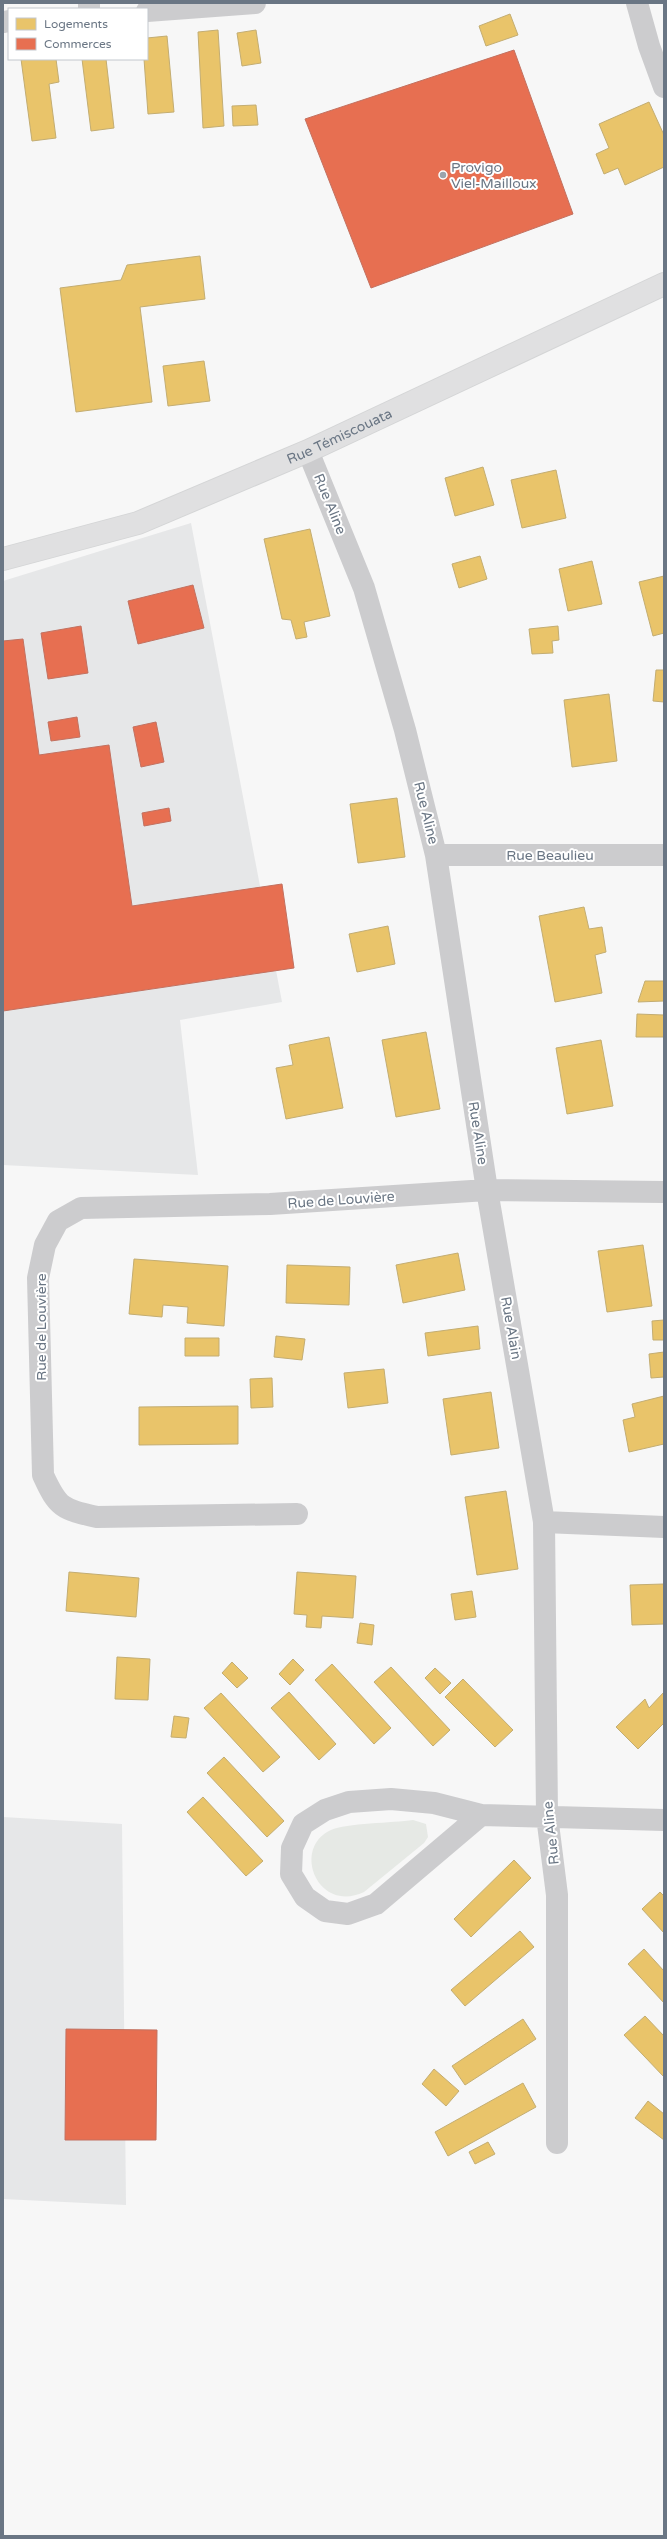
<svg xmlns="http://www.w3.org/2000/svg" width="667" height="2539" font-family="'Varela Round',sans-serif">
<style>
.built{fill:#e6e7e8}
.green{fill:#e6e9e5}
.homes{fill:#e9c46a;stroke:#c3ad72}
.shops{fill:#e76f51;stroke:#c27160}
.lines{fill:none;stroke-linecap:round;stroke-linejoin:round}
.major-casing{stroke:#d4d5d6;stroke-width:24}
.minor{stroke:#ccccce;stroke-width:22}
.major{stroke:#e0e0e1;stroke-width:22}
.poi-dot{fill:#9ba3ac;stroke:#fff;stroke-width:1.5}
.labels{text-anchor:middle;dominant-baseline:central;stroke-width:4;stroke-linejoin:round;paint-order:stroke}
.poi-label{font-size:14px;fill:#6a7684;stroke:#fff;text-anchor:start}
.street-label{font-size:14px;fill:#6a7684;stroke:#fff}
</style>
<rect width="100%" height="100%" fill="#f7f7f7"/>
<path class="built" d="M191,523L282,1002L180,1020L198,1175L3,1165V581Z
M3,1817L122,1824L126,2205L3,2199Z"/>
<path class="green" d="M413,1820L426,1824L428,1837L424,1843L364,1892C318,1914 291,1848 331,1830C346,1823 393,1823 413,1820Z"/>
<path class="homes" d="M510,14L518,35L486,46L479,26Z
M218,30L224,126L203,128L198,32Z
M256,30L261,63L242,66L237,33Z
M167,36L174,112L148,114L144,59H147V38Z
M21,59H56L59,82L49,84L56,138L32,141Z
M82,59H106L114,128L91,131Z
M649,102L664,135V167L625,185L618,168L604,174L596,154L609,148L599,124Z
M256,105L258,125L233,126L232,106Z
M200,256L205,299L140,307L152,402L76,412L60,288L121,280L127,265Z
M204,361L210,401L168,406L163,366Z
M483,467L494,505L455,516L445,478Z
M556,470L566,518L522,528L511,480Z
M310,529L330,616L304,622L307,637L296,639L291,620L282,619L264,539Z
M480,556L487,579L459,588L452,564Z
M592,561L602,604L568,611L559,569Z
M664,576V633L653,636L639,582Z
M558,626L559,640L552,641L553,653L532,654L529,629Z
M656,670H664V702L653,701Z
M609,694L617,761L572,767L564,700Z
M397,798L405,857L358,863L350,804Z
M584,907L589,929L602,927L606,952L595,955L602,993L555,1002L539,916Z
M388,926L395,964L357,972L349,934Z
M645,981H664V1001L638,1002Z
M637,1014L664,1015V1037H636Z
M426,1032L440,1109L396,1117L382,1040Z
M329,1037L343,1108L286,1119L276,1068L293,1065L289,1045Z
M601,1040L613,1106L567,1114L556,1048Z
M643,1245L652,1306L607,1312L598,1251Z
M458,1253L465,1290L403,1303L396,1265Z
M134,1259L228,1266L224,1326L187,1323L188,1307L163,1305L162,1317L129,1314Z
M287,1265L350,1267L349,1305L286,1303Z
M664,1320V1340H653L652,1321Z
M478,1326L480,1349L428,1356L425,1333Z
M276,1336L305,1339L302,1360L274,1357Z
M185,1338H219V1356H185Z
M664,1352V1377L651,1378L649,1354Z
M384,1369L388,1403L348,1408L344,1373Z
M272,1378L273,1407L251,1408L250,1379Z
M491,1392L499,1448L451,1455L443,1399Z
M664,1396V1444L629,1452L623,1420L635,1417L632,1404Z
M238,1406V1444L139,1445V1407Z
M506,1491L518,1569L477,1575L465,1497Z
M69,1572L139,1578L136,1617L66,1611Z
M297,1572L356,1576L353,1618L322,1616L321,1628L306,1627L307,1615L294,1614Z
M664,1584V1624L632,1625L630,1585Z
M472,1591L476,1617L455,1620L451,1594Z
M360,1623L374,1625L372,1645L357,1643Z
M117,1657L150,1659L148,1700L115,1699Z
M293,1659L304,1670L290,1685L279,1674Z
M232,1662L248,1678L237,1688L222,1673Z
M332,1664L391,1728L374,1744L315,1680Z
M391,1667L450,1730L433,1746L374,1682Z
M435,1668L451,1683L440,1694L425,1678Z
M463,1679L513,1730L495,1747L445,1697Z
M289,1692L336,1744L319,1760L271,1708Z
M664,1692V1723L638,1749L616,1727L645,1699L649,1708Z
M221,1693L280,1757L263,1772L204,1708Z
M174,1716L189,1718L186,1738L171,1737Z
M224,1757L284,1821L267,1837L207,1773Z
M203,1797L263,1861L246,1876L187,1812Z
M514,1860L531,1878L471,1937L454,1919Z
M660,1892L664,1896V1933L642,1909Z
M520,1931L534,1947L465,2006L451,1990Z
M644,1949L664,1971V2003L628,1964Z
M645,2016L664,2036V2077L624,2035Z
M523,2019L536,2039L465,2085L452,2066Z
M434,2069L459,2091L446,2106L422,2084Z
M523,2083L536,2107L448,2156L435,2132Z
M648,2101L664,2114V2140L635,2118Z
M488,2142L495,2154L475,2164L469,2152Z"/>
<path class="shops" d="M514,50L573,214L371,288L305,119Z
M193,585L204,628L138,644L128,601Z
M81,626L88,673L48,679L41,633Z
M23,639L39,755L109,745L132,906L282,884L294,968L3,1011V641Z
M77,717L80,737L51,741L48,722Z
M156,722L164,762L141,767L133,727Z
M169,808L171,821L144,826L142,813Z
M66,2029L157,2030L156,2140H65Z"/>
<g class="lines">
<defs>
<g id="major">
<path id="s1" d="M3,559L138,523L308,451L664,284"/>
</g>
</defs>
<use href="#major" class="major-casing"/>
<path class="minor" d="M89,3V9
M637,3L649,46L664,87
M147,11L255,3
M4,22L9,21
M436,855H664
M297,1514L97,1517C62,1509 58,1508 43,1475L38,1278L45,1245L58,1221L81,1208L270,1204L487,1190L436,855L405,730L364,588L308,451
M544,1522L664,1527
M481,1815L376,1904L348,1914L325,1911L305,1897L291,1874L292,1848L303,1824L325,1810L349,1802L391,1799L434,1803L481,1815L664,1820
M557,2143V1895L547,1816L544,1522L487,1190L664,1192"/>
<use href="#major" class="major"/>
</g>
<circle class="poi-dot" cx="443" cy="175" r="4"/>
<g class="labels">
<g class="poi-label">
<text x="451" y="167">Provigo<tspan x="451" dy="16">Viel-Mailloux</tspan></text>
</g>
<g class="street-label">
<text stroke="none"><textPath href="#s1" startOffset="359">Rue Témiscouata</textPath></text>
<text transform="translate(330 504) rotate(68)">Rue Aline</text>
<text transform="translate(426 813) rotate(76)">Rue Aline</text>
<text x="550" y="855">Rue Beaulieu</text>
<text transform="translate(478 1133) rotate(81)">Rue Aline</text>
<text transform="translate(341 1200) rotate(-4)">Rue de Louvière</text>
<text transform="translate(41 1327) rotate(-90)">Rue de Louvière</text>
<text transform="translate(511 1328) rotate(80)">Rue Alain</text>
<text transform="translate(551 1833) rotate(-96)">Rue Aline</text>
</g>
</g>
<rect width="667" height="2539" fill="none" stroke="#6a7684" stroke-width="8"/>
<rect x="8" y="8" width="140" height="52" fill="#ffffff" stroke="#c3c8ce"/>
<rect x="16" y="18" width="20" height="12" fill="#e9c46a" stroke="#c3c8ce"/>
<text x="44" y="28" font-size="12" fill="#6a7684">Logements</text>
<rect x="16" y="38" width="20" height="12" fill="#e76f51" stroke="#c3c8ce"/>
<text x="44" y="48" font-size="12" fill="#6a7684">Commerces</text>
</svg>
